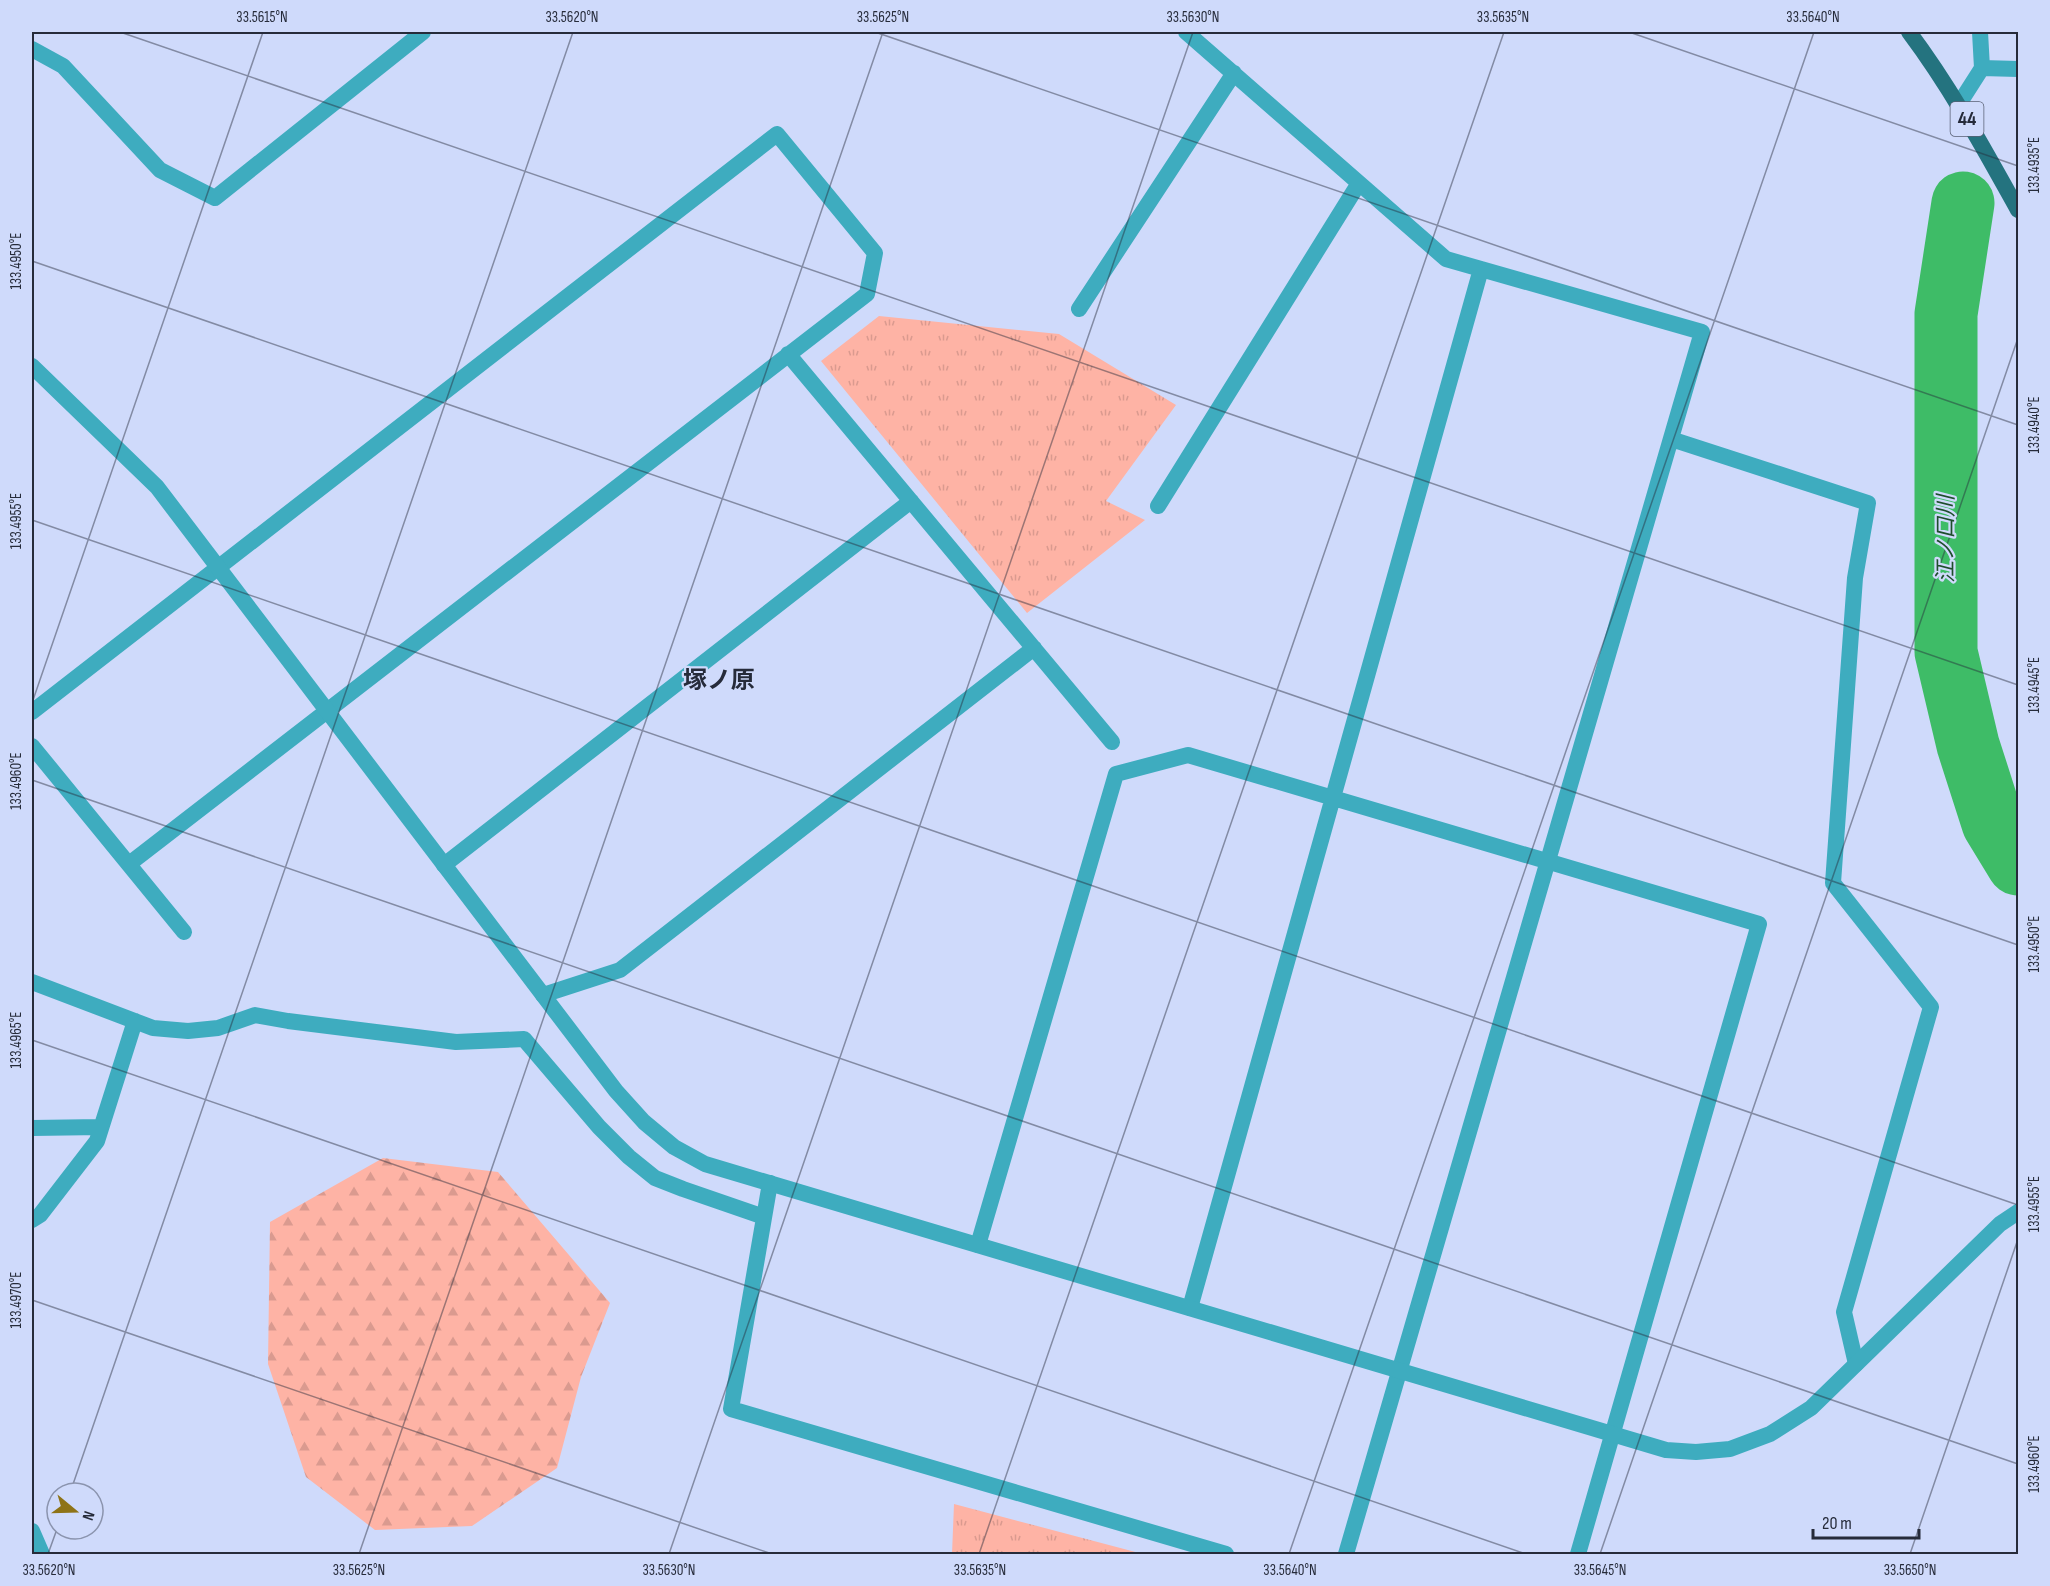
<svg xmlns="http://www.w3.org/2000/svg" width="2050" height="1586" font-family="'Sofia Sans Condensed','Noto Sans JP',sans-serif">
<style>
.forest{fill:url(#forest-firs)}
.park{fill:url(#park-tufts)}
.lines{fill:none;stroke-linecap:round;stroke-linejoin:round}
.river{stroke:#3ebc67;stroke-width:63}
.minor{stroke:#3eacbf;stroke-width:16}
.tertiary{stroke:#3eacbf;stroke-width:16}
.primary{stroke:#24737f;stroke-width:16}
.ticks{fill:none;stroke:#262b3a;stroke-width:1.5;stroke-opacity:0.45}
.labels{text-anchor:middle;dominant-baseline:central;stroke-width:4.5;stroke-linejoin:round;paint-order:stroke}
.shield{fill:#cfdafb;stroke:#596074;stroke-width:1.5}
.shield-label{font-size:20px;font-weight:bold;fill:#262b3a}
.water-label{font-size:22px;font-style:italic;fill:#1e4e2c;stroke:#cfdafb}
.quarter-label{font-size:24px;font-weight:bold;fill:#262b3a;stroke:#cfdafb}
.neatline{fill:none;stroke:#262b3a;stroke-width:2}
.ticks-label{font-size:15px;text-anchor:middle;fill:#262b3a}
</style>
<defs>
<pattern id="forest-firs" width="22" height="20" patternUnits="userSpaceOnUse" patternTransform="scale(1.5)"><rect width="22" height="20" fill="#feb3a5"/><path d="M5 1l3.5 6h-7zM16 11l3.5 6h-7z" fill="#da9a8f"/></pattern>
<pattern id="park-tufts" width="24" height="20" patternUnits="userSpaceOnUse" patternTransform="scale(1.5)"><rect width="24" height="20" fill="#feb3a5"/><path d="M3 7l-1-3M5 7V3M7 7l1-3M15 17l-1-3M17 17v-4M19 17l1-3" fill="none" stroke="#da9a8f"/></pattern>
</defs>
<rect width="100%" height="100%" fill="#cfdafb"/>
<path class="forest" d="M383,1158L498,1172L610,1303L581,1377L557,1468L472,1526L375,1530L306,1477L268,1364L270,1222Z"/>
<path class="park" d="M879,316L1059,334L1176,405L1106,501L1145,520L1027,613L821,361Z
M954,1504L1143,1554H952Z"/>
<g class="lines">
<path class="river" d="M1963,203L1946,314V652L1968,745L1993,823L2018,864"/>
<path class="minor" d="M1186,32L1446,259L1702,332L1346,1554
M32,49L63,66L160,170L215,198L423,32
M1982,68L2018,69
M1959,104L1982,68L1980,32
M1079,309L1234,73
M788,354L1112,742
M1671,439L1868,503L1855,578L1833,883L1931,1007L1844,1312L1856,1364
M1158,506L1359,183
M32,712L777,134L875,253L867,294L129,864
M32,746L184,932
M444,865L911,501
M32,982L153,1028L188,1031L218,1028L255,1015L288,1021L456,1042L524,1039L599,1127L629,1157L655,1178L683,1189L764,1217
M543,995L620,970L1034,648
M32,1128L101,1127
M770,1183L731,1409L1226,1554
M32,1220L40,1215L97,1141L135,1021
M978,1245L1116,774L1188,755L1759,924L1578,1554
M1190,1308L1481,269
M32,1531L42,1554"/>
<path class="tertiary" d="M32,366L157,487L616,1091L644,1122L674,1147L705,1164L1666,1450L1696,1452L1730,1449L1770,1434L1811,1408L2000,1224L2018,1212"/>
<path class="primary" d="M1909,32C1951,88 1984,149 2018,210"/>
</g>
<path class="ticks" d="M120,32L2018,685M875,32L2018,425M1629,32L2018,166M32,261L2018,945M32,520L2018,1205M32,703L263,32M32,780L2018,1464M32,1040L1526,1554M32,1300L772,1554M70,1493L573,32M48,1554L57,1529M359,1554L883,32M669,1554L1193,32M979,1554L1504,32M1289,1554L1814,32M1600,1554L2018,338M1910,1554L2018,1239"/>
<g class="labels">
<rect class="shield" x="1950.5" y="102" width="33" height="34" rx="4.5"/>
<g class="shield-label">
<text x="1967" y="119">44</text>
</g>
<g class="water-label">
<text transform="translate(1946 539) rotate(-90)">江ノ口川</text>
</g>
<g class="quarter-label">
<text x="719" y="680">塚ノ原</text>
</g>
</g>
<rect width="2050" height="1586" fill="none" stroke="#cfdafb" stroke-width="66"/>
<g transform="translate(75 1511) rotate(109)"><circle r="28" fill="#cfdafb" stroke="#8b94ae" stroke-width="1.5"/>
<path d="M0-4.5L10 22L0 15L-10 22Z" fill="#8e7317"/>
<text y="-9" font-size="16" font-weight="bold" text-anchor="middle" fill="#262b3a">N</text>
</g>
<path d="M1813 1529v9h106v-9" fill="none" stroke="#262b3a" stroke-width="3"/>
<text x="1822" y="1529" font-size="18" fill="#262b3a" stroke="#cfdafb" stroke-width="4.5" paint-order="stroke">20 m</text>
<rect x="33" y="33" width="1984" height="1520" class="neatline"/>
<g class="ticks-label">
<text x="262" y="22">33.5615°N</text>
<text x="572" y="22">33.5620°N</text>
<text x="883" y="22">33.5625°N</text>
<text x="1193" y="22">33.5630°N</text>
<text x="1503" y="22">33.5635°N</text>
<text x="1813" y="22">33.5640°N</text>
<text transform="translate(2034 165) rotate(-90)" y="5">133.4935°E</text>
<text transform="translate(16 261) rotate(-90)" y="5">133.4950°E</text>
<text transform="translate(2034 425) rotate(-90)" y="5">133.4940°E</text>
<text transform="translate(16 521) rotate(-90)" y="5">133.4955°E</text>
<text transform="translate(2034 685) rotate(-90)" y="5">133.4945°E</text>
<text transform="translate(16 781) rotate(-90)" y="5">133.4960°E</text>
<text transform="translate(2034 944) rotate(-90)" y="5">133.4950°E</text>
<text transform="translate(16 1040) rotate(-90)" y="5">133.4965°E</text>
<text transform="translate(2034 1204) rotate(-90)" y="5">133.4955°E</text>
<text transform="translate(16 1300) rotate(-90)" y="5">133.4970°E</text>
<text transform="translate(2034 1464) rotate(-90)" y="5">133.4960°E</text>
<text x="49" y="1575">33.5620°N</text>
<text x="359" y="1575">33.5625°N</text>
<text x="669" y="1575">33.5630°N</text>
<text x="980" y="1575">33.5635°N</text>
<text x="1290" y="1575">33.5640°N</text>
<text x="1600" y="1575">33.5645°N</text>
<text x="1910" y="1575">33.5650°N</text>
</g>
</svg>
